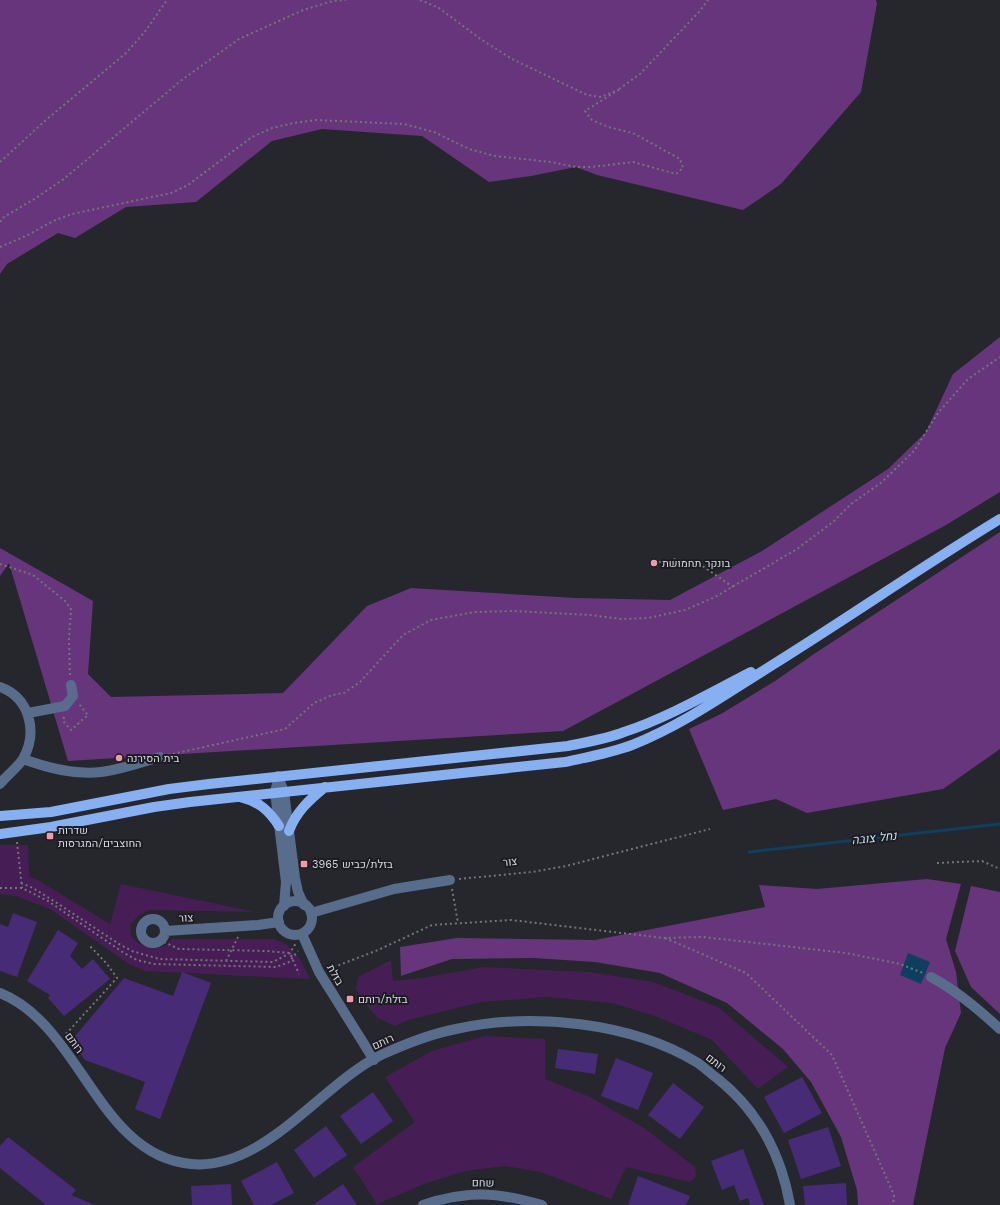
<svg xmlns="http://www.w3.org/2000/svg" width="1000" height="1205" font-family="'Work Sans',Heebo,sans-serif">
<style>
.green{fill:#461e55}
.forest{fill:#67357c}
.water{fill:#0d405f}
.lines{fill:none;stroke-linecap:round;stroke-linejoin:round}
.stream{stroke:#0d405f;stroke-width:3}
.building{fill:#472b77}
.path{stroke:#747479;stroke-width:2;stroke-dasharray:2 3;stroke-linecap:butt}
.minor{stroke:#586c8c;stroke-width:10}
.major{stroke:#87b0f2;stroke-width:10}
.poi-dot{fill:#f49aa7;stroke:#1c1d23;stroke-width:1.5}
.labels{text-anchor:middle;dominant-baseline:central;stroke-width:4;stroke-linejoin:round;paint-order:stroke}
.poi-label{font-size:11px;fill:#d6d6da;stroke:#1c1d23;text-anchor:start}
.street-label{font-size:11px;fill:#d6d6da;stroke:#1c1d23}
.water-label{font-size:12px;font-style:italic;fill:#cbdfef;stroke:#1c1d23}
</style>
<rect width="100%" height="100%" fill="#26272d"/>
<path class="green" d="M0,845H28L29,877L36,879L110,924L121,884L255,912L149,910L138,916L130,925L131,936L139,944L152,948L165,946L172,939H274L286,944L300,959L310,979L145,971L129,964L50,909L16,896L0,894Z
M391,960L393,981L422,978L484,967L589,972L653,982L718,1007L788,1067L758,1089L712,1040L658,1017L613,1003L548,997L481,1002L408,1020L395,1026L378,1018L367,1006L356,989L358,977Z
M485,1036L545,1039V1079L590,1097L644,1128L695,1167L696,1176L690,1182L626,1167L611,1199L541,1172L505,1166L465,1171L424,1184L377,1204L353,1167L415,1122L385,1077L432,1051Z"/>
<path class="forest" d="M0,0H876L877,3L861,92L781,184L743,210L597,175L576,167L531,176L489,182L422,136L322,129L272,141L196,202L126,207L75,238L58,233L7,264L0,274Z
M1000,337V492L946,525L563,731L68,761L9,563L0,576V548L93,601L88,674L111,697L283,693L367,606L411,588L576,598L670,600L762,551L888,469L926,432L953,374Z
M1000,532V749L943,789L807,813L776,799L723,810L689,729L721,714L775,681L814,654Z
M927,879L961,884L946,939L956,972L961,1013L945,1048L913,1205H858L857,1190L841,1137L811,1082L783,1049L727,1003L660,973L595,962L534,958L452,959L401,976L400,947L457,938L595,940L765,907L759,885L817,889Z
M971,886L1000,892V1014L971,987L955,951Z"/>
<path class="water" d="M908,953L930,962L921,984L900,975Z"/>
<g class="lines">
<path class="stream" d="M749,852L1000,824"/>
</g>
<path class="building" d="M13,913L37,922L17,977L0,971V924L8,927Z
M58,930L78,943L70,956L82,969L93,959L110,979L64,1016L48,998L50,995L27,981Z
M182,972L211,983L160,1119L135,1109L145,1082L85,1060L71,1041L124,978L173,996Z
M558,1049L598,1054L595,1074L555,1068Z
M616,1058L653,1073L638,1110L601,1096Z
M802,1077L822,1113L784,1133L764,1097Z
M673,1083L704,1107L680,1139L648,1115Z
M373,1092L393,1121L361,1144L340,1116Z
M326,1126L347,1155L314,1178L294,1150Z
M828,1127L841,1166L801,1179L788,1140Z
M8,1137L76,1190L71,1195L95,1205H46L0,1168V1146Z
M743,1149L764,1205H750L748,1198L740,1201L734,1185L722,1190L711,1161Z
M277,1162L294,1193L271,1205H254L241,1181Z
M638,1176L690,1196L686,1205H628Z
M846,1183L847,1205H805L803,1186Z
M231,1184L232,1205H192L191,1186Z
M343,1184L357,1205H313Z"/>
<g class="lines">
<path class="path" d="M420,0L439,8L482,40L512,59L587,95L601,97L615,91
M619,89L640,74L699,12L708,0
M0,162L47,119L125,54L144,33L167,0
M0,222L4,217L36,198L65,178L183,79L239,39L303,10L333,1L346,0
M0,247L28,235L53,221L72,214L171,193L188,185L252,137L272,128L294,123L316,120L404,124L434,132L469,149L495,156L551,162L576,167H592L633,162L676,174L683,168L680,159L633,133L608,127L592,120L585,111L620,89
M654,563L676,559L704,567L733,587
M0,564L33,575L65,601L71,609L69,639L70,676
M64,717L63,721L71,730L88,715L78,703
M168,755L285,729L314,703L332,695L344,693L360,682L403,635L431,620L475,612L514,611L590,615L622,619L648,618L685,610L715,597L797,549L833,522L851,504L882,482L914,451L938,413L968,379L1000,357
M17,842L22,888
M937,863L982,861L1000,869
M459,879L532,872L566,866L710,829
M21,883L33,888L57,903L119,944L132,951L159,959L273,962L290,953L296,943
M0,888H22L48,901L124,953L137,960L154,964L276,967L289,962L298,951
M452,889L458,923
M665,938L746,973L832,1055L894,1195L893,1205
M164,942L179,949L267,951L290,953L299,974
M226,961L238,937
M329,969L378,950L432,925L511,920L664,938L703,937L846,953L900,964L923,973
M66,1034L117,978L107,964L90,946"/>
<path class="minor" d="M0,687C30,698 38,732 23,759C17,768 7,775 0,784
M28,713L65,706L73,696L71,685
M23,759C48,768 74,775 101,772C119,770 142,762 160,757
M278,776L284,792L295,878L298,892L304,905
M277,784L275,792L286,882L284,906
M278 918a17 17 0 1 1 34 0a17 17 0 1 1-34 0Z
M311,913L394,889L450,880
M141 931a12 12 0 1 1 24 0a12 12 0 1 1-24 0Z
M165,931L258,925L279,922
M302,934L319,972L374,1060
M931,977C957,991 978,1009 1000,1029
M0,993C81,1025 98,1156 191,1164C264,1171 320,1085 381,1055C405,1044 430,1034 456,1029C532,1012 631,1022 698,1063C705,1068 711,1074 718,1079C758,1111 781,1154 790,1205
M423,1205C467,1190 498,1192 542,1205"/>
<path class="major" d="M243,798C260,802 270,812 279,826
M0,816L51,812L169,789L209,784L568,746C587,742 606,739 624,732C667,718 710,693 751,672
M289,831C296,812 309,800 325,787
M0,834L51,827L154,807L190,802L565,762C588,757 611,753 632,745C680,726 723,696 766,669C845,620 921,567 1000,519"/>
</g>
<g class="poi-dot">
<circle cx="654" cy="563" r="4"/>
<circle cx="119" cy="758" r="4"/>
<rect x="46" y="832" width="8" height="8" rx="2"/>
<rect x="300" y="860" width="8" height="8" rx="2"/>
<rect x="346" y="995" width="8" height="8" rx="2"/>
</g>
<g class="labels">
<g class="poi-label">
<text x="662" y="563">בונקר תחמושת</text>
<text x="127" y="758">בית הסירנה</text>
<text x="58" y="830">שדרות<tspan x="58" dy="13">החוצבים/המגרסות</tspan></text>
<text x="312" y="864">בזלת/כביש 3965</text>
<text x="358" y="999">בזלת/רותם</text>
</g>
<g class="street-label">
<text transform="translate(510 862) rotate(-5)">צור</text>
<text transform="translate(186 918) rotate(-3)">צור</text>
<text transform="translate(335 975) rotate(61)">בזלת</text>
<text transform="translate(383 1042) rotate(-25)">רותם</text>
<text transform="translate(74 1043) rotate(54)">רותם</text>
<text transform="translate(716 1063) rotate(37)">רותם</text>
<text transform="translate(483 1183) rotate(1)">שחם</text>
</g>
<g class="water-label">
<text transform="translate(874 838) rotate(-6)">נחל צובה</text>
</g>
</g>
</svg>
